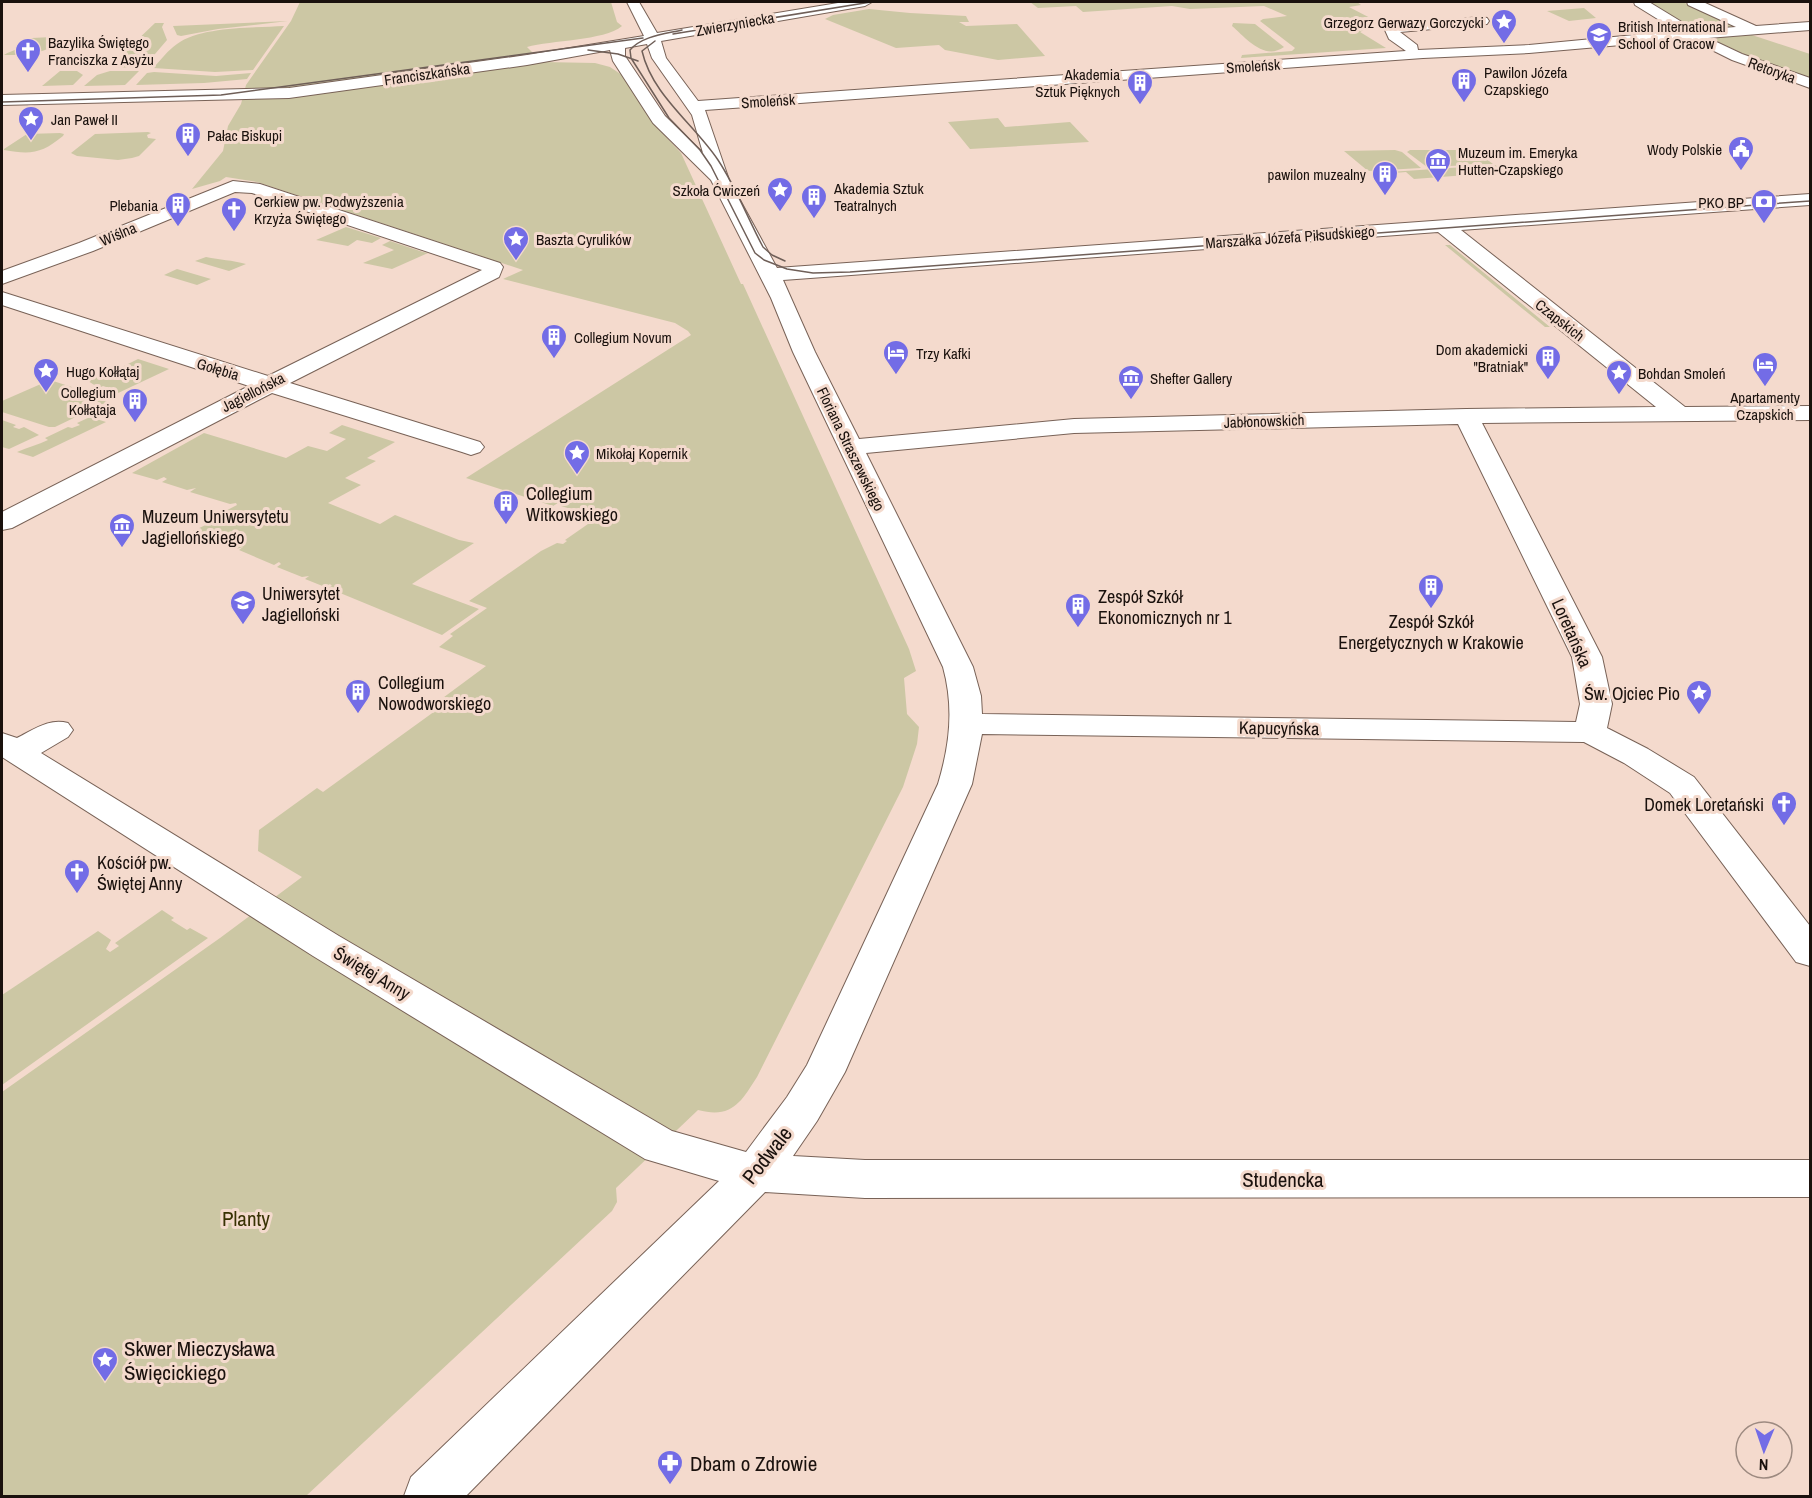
<svg xmlns="http://www.w3.org/2000/svg" width="1812" height="1498" font-family="'Archivo Narrow',sans-serif">
<style>
.green{fill:#ccc7a4}
.lines{fill:none;stroke-linecap:round;stroke-linejoin:round}
.minor-casing{stroke:#786257;stroke-width:2}
.minor{fill:#fff;fill-rule:evenodd}
.tram{stroke:#6f5f58;stroke-width:1.5}
.labels{text-anchor:middle;dominant-baseline:central;stroke-width:6;stroke-linejoin:round;paint-order:stroke}
.far-poi-label{font-size:15px;fill:#1a110d;stroke:#f4dacd;text-anchor:start}
.far-street-label{font-size:15px;fill:#1a110d;stroke:#f4dacd}
.poi-label{font-size:18px;fill:#1a110d;stroke:#f4dacd;text-anchor:start}
.street-label{font-size:18px;fill:#1a110d;stroke:#f4dacd}
.near-street-label{font-size:21px;fill:#1a110d;stroke:#f4dacd}
.near-park-label{font-size:21px;fill:#393204;stroke:#f4dacd}
.near-poi-label{font-size:21px;fill:#1a110d;stroke:#f4dacd;text-anchor:start}
</style>
<rect width="100%" height="100%" fill="#f4dacd"/>
<path class="green" d="M300,2H611L617,22L622,26C604,41 551,40 527,47L542,62L595,63L610,67L625,77L653,123L681,153L741,284H743L909,649L916,671L904,678L907,714L919,727L917,744L903,787L757,1077C741,1102 732,1119 698,1110L616,1188L617,1202L612,1211L306,1496H2V1092L220,938L302,877L258,851L259,830L317,788L323,792L442,706L436,703L486,666L439,647L453,636L450,634L487,608L469,601L541,551L557,543L563,544L567,541L565,540L588,524L595,522L591,519L594,516L561,506L562,505L558,503L553,506L466,478L691,335L688,331L675,323L503,279L523,270L257,182L226,177L220,181L192,189L223,151L228,126L241,104L246,85L291,21Z
M1030,2H1357L1361,5L1349,7L1378,22L1360,32L1386,48L1241,58L1242,55L1292,51L1295,48L1260,21L1263,19L1287,16L1264,6L1190,9L1172,6L1083,12L1076,6L1038,8Z
M1648,2H1683L1735,27L1696,29Z
M1584,8L1596,18L1569,21L1547,11Z
M869,9L910,13L966,16L969,22H959L966,26L1017,24L1045,56L998,60L945,50L939,45L896,48L825,19L833,15Z
M288,21L218,29L181,36L177,35L173,26Z
M155,23H164L162,27L167,40L143,68L109,67Z
M1233,23L1255,24L1284,47C1264,61 1246,38 1232,26Z
M284,26L253,70L215,72L153,68C161,60 168,50 177,44C201,26 254,28 284,26Z
M1752,35L1810,54V80L1763,63L1714,40L1720,37Z
M53,37L61,40C43,55 27,55 4,55C12,50 20,49 27,44L23,43L32,38Z
M60,71H77L83,75L73,85L42,86Z
M110,71H139L125,85L84,86L97,75Z
M154,72L216,76L251,73L247,79L204,83L136,85L147,73Z
M998,118L1005,127L1070,122L1089,142L970,149L948,122Z
M148,132L151,133L147,135L148,138L156,139L139,156L132,158L118,160L77,156L71,153L95,134Z
M60,133L64,134L63,136C42,153 32,155 4,150V149L27,134Z
M1395,150L1402,152L1421,168L1368,171L1344,151Z
M1410,150H1473L1482,153L1481,155L1493,164L1427,167L1407,152Z
M1495,165L1500,168L1460,170L1467,175L1414,179L1406,172L1383,174L1391,182H1385L1374,173Z
M346,227L381,238L372,243L357,240L348,246L316,240Z
M390,241L423,252L428,253L392,269L363,263L394,250L382,245Z
M1445,245H1450L1550,327H1545Z
M206,257C220,260 232,260 246,264L229,271L195,261Z
M177,269L211,279L197,285L164,275Z
M138,359L169,369L116,394L106,390L109,388L103,386L99,388L88,381L115,366L120,368Z
M50,380L109,399V401L55,427H49L2,412V401Z
M90,417L106,422L33,457L17,452C28,447 38,445 48,440L45,438L68,427L72,428L80,425L77,423Z
M2,420L16,425L13,427L19,429L24,427L39,435L9,449L2,447Z
M342,425L395,442L367,458L376,461L345,478L361,485L328,503L380,524L395,515L459,540L474,543L412,584L479,609L442,635L328,588L332,586L330,584L325,587L305,579L309,576L302,577L277,567L281,564L279,562L274,565L239,550L243,547L236,549L216,541L219,538L212,539L193,531L214,521L210,519L237,505L236,503L230,504L190,492L196,488L187,490L162,482L167,479L164,477L157,480L132,473L204,433L286,458L308,446L327,451L346,439L329,433Z
M162,910L174,918L171,920L187,930L190,928L208,938L2,1085V995L98,931L111,940L106,949L110,952L119,946L115,943Z"/>
<g class="lines">
<defs>
<path id="minor" d="M627,2H639L657,33L844,2H872L865,6L661,41L666,58L698,101L1406,51L1389,39L1385,30L1387,27L1404,23L1482,17L1487,18L1489,21L1487,24L1400,32L1417,45L1418,50L1529,45L1677,31L1635,5L1634,2H1649L1695,30L1736,27L1688,5L1687,2H1703L1756,26L1810,22V30L1708,38L1742,54L1810,78V88L1732,60L1690,39L1529,53L1423,58L705,110L729,180L777,268L1810,194V205L1461,230L1685,407L1810,406V420L1482,423L1602,657L1612,704L1607,728L1648,749L1694,777L1810,926V966L1796,962L1670,793L1624,763L1584,742L982,734L972,784L845,1072L817,1121L793,1156L865,1160H1810V1197L865,1198L765,1192L466,1496H404L411,1477L719,1181L645,1159L313,956L2,757V733L17,738C35,729 49,718 68,723L73,730L68,737L41,753L339,936L672,1131L746,1152L787,1097L807,1065L938,784C950,744 954,707 943,667L793,352L771,298L711,180L653,123L613,61L610,50L527,65L289,98L2,105V95L289,88L527,55L644,36ZM647,44L652,58L692,115L703,153L665,116L625,56V48ZM1438,232L1656,407L1466,409L1074,419L859,439L815,352L783,280ZM1458,424L1572,657L1580,704L1576,722L982,714L981,696L973,667L866,453L1074,433Z
M233,181L260,184L500,263L503,267L499,277L290,383L480,442L484,447L480,452L471,455L462,452L272,393L12,528L2,530V512L249,386L2,305V292L268,376L482,270L252,193L235,192L93,251L2,284V271L79,243Z"/>
</defs>
<use href="#minor" class="minor-casing"/>
<use href="#minor" class="minor"/>
<path class="tram" d="M682,30C665,34 642,36 630,50L631,58L669,118L700,150L711,166L755,253L764,260L787,269L813,273L850,272L1810,201
M673,34L871,2
M655,41L642,51C652,95 694,124 718,160C736,187 748,219 763,247L772,255L785,261
M588,50L618,54L638,61
M2,102L221,95L643,38"/>
</g>
<defs>
<symbol id="sight-pin" viewBox="-11 -11 22 30"><path d="M0 17L-7.5 6A9.5 9.5 0 1 1 7.5 6Z" fill="#736ce6" stroke="#f4dacd"/><path d="M0-6L1.8-2.2L6-1.7L2.9 1.2L3.7 5.4L0 3.3L-3.7 5.4L-2.9 1.2L-6-1.7L-1.8-2.2Z" fill="#fff"/></symbol>
<symbol id="school-pin" viewBox="-11 -11 22 30"><path d="M0 17L-7.5 6A9.5 9.5 0 1 1 7.5 6Z" fill="#736ce6" stroke="#f4dacd"/><path d="M0-5L7-2L0 1L-7-2ZM-4 1L0 2.5L4 1V4Q0 6-4 4Z" fill="#fff"/></symbol>
<symbol id="church-pin" viewBox="-11 -11 22 30"><path d="M0 17L-7.5 6A9.5 9.5 0 1 1 7.5 6Z" fill="#736ce6" stroke="#f4dacd"/><path d="M-1.2-6h2.4v3.5h3.3v2.4h-3.3V6h-2.4V-.1h-3.3v-2.4h3.3Z" fill="#fff"/></symbol>
<symbol id="building-pin" viewBox="-11 -11 22 30"><path d="M0 17L-7.5 6A9.5 9.5 0 1 1 7.5 6Z" fill="#736ce6" stroke="#f4dacd"/><path d="M-4-6H4V6H1V3H-1V6H-4ZM-2.5-4.3h1.7v1.8h-1.7ZM.8-4.3h1.7v1.8H.8ZM-2.5-1h1.7V.8h-1.7ZM.8-1h1.7V.8H.8Z" fill="#fff"/></symbol>
<symbol id="civic-pin" viewBox="-11 -11 22 30"><path d="M0 17L-7.5 6A9.5 9.5 0 1 1 7.5 6Z" fill="#736ce6" stroke="#f4dacd"/><path d="M-.6-6.5H3V-4.5H.6V-3L4-1V1h2V6H-6V1h2V-1L-.6-3ZM-1.2 2.5V6h2.4V2.5Z" fill="#fff"/></symbol>
<symbol id="museum-pin" viewBox="-11 -11 22 30"><path d="M0 17L-7.5 6A9.5 9.5 0 1 1 7.5 6Z" fill="#736ce6" stroke="#f4dacd"/><path d="M0-6L6-3V-2H-6V-3ZM-5-1h2V3h-2ZM-1-1h2V3h-2ZM3-1h2V3H3ZM-6 4H6V6H-6Z" fill="#fff"/></symbol>
<symbol id="bank-pin" viewBox="-11 -11 22 30"><path d="M0 17L-7.5 6A9.5 9.5 0 1 1 7.5 6Z" fill="#736ce6" stroke="#f4dacd"/><path d="M-6-4H6V4H-6ZM0-2.3a2.3 2.3 0 1 0 0 4.6a2.3 2.3 0 1 0 0-4.6Z" fill="#fff"/></symbol>
<symbol id="hotel-pin" viewBox="-11 -11 22 30"><path d="M0 17L-7.5 6A9.5 9.5 0 1 1 7.5 6Z" fill="#736ce6" stroke="#f4dacd"/><path d="M-6-4.5h1.5V1H6V5H4.5V3h-9V5H-6ZM-4 0a1.8 1.8 0 1 1 3.6 0ZM.5 0V-2.5h3Q6-2.5 6 0Z" fill="#fff"/></symbol>
<symbol id="university-pin" viewBox="-11 -11 22 30"><path d="M0 17L-7.5 6A9.5 9.5 0 1 1 7.5 6Z" fill="#736ce6" stroke="#f4dacd"/><path d="M0-5L7-2L0 1L-7-2ZM-4 1L0 2.5L4 1V4Q0 6-4 4Z" fill="#fff"/></symbol>
<symbol id="pharmacy-pin" viewBox="-11 -11 22 30"><path d="M0 17L-7.5 6A9.5 9.5 0 1 1 7.5 6Z" fill="#736ce6" stroke="#f4dacd"/><path d="M-2-6h4v4h4v4h-4v4h-4v-4h-4v-4h4Z" fill="#fff"/></symbol>
</defs>
<g fill-rule="evenodd">
<use href="#sight-pin" x="1489" y="7" width="30" height="40"/>
<use href="#school-pin" x="1584" y="20" width="30" height="40"/>
<use href="#church-pin" x="13" y="36" width="30" height="40"/>
<use href="#building-pin" x="1449" y="66" width="30" height="40"/>
<use href="#building-pin" x="1125" y="68" width="30" height="40"/>
<use href="#sight-pin" x="16" y="104" width="30" height="40"/>
<use href="#building-pin" x="173" y="120" width="30" height="40"/>
<use href="#civic-pin" x="1726" y="134" width="30" height="40"/>
<use href="#museum-pin" x="1423" y="146" width="30" height="40"/>
<use href="#building-pin" x="1370" y="159" width="30" height="40"/>
<use href="#sight-pin" x="765" y="175" width="30" height="40"/>
<use href="#building-pin" x="799" y="182" width="30" height="40"/>
<use href="#bank-pin" x="1749" y="187" width="30" height="40"/>
<use href="#building-pin" x="163" y="190" width="30" height="40"/>
<use href="#church-pin" x="219" y="195" width="30" height="40"/>
<use href="#sight-pin" x="501" y="224" width="30" height="40"/>
<use href="#building-pin" x="539" y="322" width="30" height="40"/>
<use href="#hotel-pin" x="881" y="338" width="30" height="40"/>
<use href="#building-pin" x="1533" y="343" width="30" height="40"/>
<use href="#hotel-pin" x="1750" y="350" width="30" height="40"/>
<use href="#sight-pin" x="31" y="356" width="30" height="40"/>
<use href="#sight-pin" x="1604" y="358" width="30" height="40"/>
<use href="#museum-pin" x="1116" y="363" width="30" height="40"/>
<use href="#building-pin" x="120" y="386" width="30" height="40"/>
<use href="#sight-pin" x="562" y="438" width="30" height="40"/>
<use href="#building-pin" x="491" y="488" width="30" height="40"/>
<use href="#museum-pin" x="107" y="511" width="30" height="40"/>
<use href="#building-pin" x="1416" y="572" width="30" height="40"/>
<use href="#university-pin" x="228" y="588" width="30" height="40"/>
<use href="#building-pin" x="1063" y="591" width="30" height="40"/>
<use href="#building-pin" x="343" y="677" width="30" height="40"/>
<use href="#sight-pin" x="1684" y="678" width="30" height="40"/>
<use href="#church-pin" x="1769" y="789" width="30" height="40"/>
<use href="#church-pin" x="62" y="857" width="30" height="40"/>
<use href="#sight-pin" x="90" y="1345" width="30" height="40"/>
<use href="#pharmacy-pin" x="655" y="1448" width="30" height="40"/>
</g>
<g class="labels">
<g class="far-poi-label">
<text x="1484" y="22" text-anchor="end">Grzegorz Gerwazy Gorczycki</text>
<text x="1618" y="26">British International<tspan x="1618" dy="17">School of Cracow</tspan></text>
<text x="48" y="42">Bazylika Świętego<tspan x="48" dy="17">Franciszka z Asyżu</tspan></text>
<text x="1484" y="72">Pawilon Józefa<tspan x="1484" dy="17">Czapskiego</tspan></text>
<text x="1120" y="74" text-anchor="end">Akademia<tspan x="1120" dy="17">Sztuk Pięknych</tspan></text>
<text x="51" y="119">Jan Paweł II</text>
<text x="207" y="135">Pałac Biskupi</text>
<text x="1722" y="149" text-anchor="end">Wody Polskie</text>
<text x="1458" y="152">Muzeum im. Emeryka<tspan x="1458" dy="17">Hutten-Czapskiego</tspan></text>
<text x="1366" y="174" text-anchor="end">pawilon muzealny</text>
<text x="834" y="188">Akademia Sztuk<tspan x="834" dy="17">Teatralnych</tspan></text>
<text x="760" y="190" text-anchor="end">Szkoła Ćwiczeń</text>
<text x="254" y="201">Cerkiew pw. Podwyższenia<tspan x="254" dy="17">Krzyża Świętego</tspan></text>
<text x="1744" y="202" text-anchor="end">PKO BP</text>
<text x="158" y="205" text-anchor="end">Plebania</text>
<text x="536" y="239">Baszta Cyrulików</text>
<text x="574" y="337">Collegium Novum</text>
<text x="1528" y="349" text-anchor="end">Dom akademicki<tspan x="1528" dy="17">"Bratniak"</tspan></text>
<text x="916" y="353">Trzy Kafki</text>
<text x="66" y="371">Hugo Kołłątaj</text>
<text x="1638" y="373">Bohdan Smoleń</text>
<text x="1150" y="378">Shefter Gallery</text>
<text x="116" y="392" text-anchor="end">Collegium<tspan x="116" dy="17">Kołłątaja</tspan></text>
<text x="1765" y="397" text-anchor="middle">Apartamenty<tspan x="1765" dy="17">Czapskich</tspan></text>
<text x="596" y="453">Mikołaj Kopernik</text>
</g>
<g class="far-street-label">
<text transform="translate(735 24) rotate(-10)">Zwierzyniecka</text>
<text transform="translate(1253 66) rotate(-4)">Smoleńsk</text>
<text transform="translate(1772 70) rotate(20)">Retoryka</text>
<text transform="translate(427 74) rotate(-8)">Franciszkańska</text>
<text transform="translate(768 101) rotate(-4)">Smoleńsk</text>
<text transform="translate(118 234) rotate(-23)">Wiślna</text>
<text transform="translate(1290 237) rotate(-4)">Marszałka Józefa Piłsudskiego</text>
<text transform="translate(1560 320) rotate(38)">Czapskich</text>
<text transform="translate(218 369) rotate(17)">Gołębia</text>
<text transform="translate(253 392) rotate(-27)">Jagiellońska</text>
<text transform="translate(1264 421) rotate(-2)">Jabłonowskich</text>
<text transform="translate(851 449) rotate(64)">Floriana Straszewskiego</text>
</g>
<g class="poi-label">
<text x="526" y="493">Collegium<tspan x="526" dy="21">Witkowskiego</tspan></text>
<text x="142" y="516">Muzeum Uniwersytetu<tspan x="142" dy="21">Jagiellońskiego</tspan></text>
<text x="262" y="593">Uniwersytet<tspan x="262" dy="21">Jagielloński</tspan></text>
<text x="1098" y="596">Zespół Szkół<tspan x="1098" dy="21">Ekonomicznych nr 1</tspan></text>
<text x="1431" y="621" text-anchor="middle">Zespół Szkół<tspan x="1431" dy="21">Energetycznych w Krakowie</tspan></text>
<text x="378" y="682">Collegium<tspan x="378" dy="21">Nowodworskiego</tspan></text>
<text x="1680" y="693" text-anchor="end">Św. Ojciec Pio</text>
<text x="1764" y="804" text-anchor="end">Domek Loretański</text>
<text x="97" y="862">Kościół pw.<tspan x="97" dy="21">Świętej Anny</tspan></text>
</g>
<g class="street-label">
<text transform="translate(1572 633) rotate(66)">Loretańska</text>
<text transform="translate(1279 728) rotate(1)">Kapucyńska</text>
<text transform="translate(372 973) rotate(31)">Świętej Anny</text>
</g>
<g class="near-street-label">
<text transform="translate(767 1155) rotate(-52)">Podwale</text>
<text x="1283" y="1179">Studencka</text>
</g>
<g class="near-park-label">
<text x="246" y="1218">Planty</text>
</g>
<g class="near-poi-label">
<text x="124" y="1348">Skwer Mieczysława<tspan x="124" dy="24">Święcickiego</tspan></text>
<text x="690" y="1463">Dbam o Zdrowie</text>
</g>
</g>
<rect width="1812" height="1498" fill="none" stroke="#1a110d" stroke-width="6"/>
<g transform="translate(1764 1450) rotate(182)"><circle r="28" fill="#f4dacd" stroke="#9d8a80" stroke-width="1.5"/>
<path d="M0-4.5L10 22L0 15L-10 22Z" fill="#736ce6"/>
<text y="-9" font-size="16" font-weight="bold" text-anchor="middle" fill="#1a110d">N</text>
</g>
</svg>
